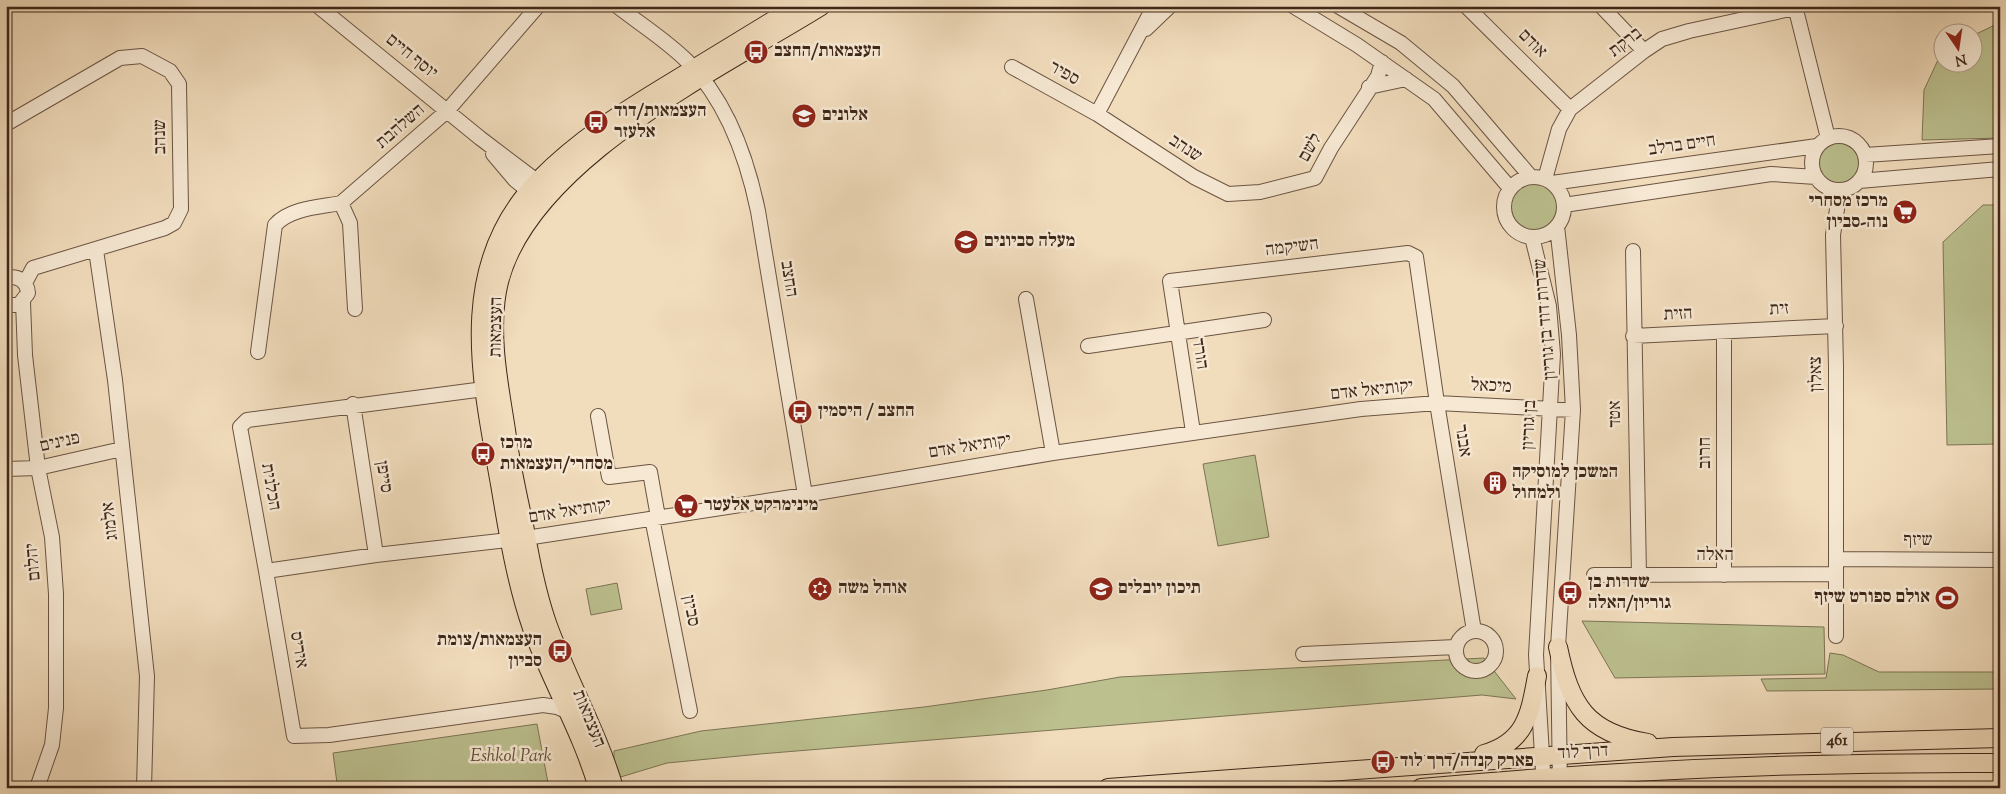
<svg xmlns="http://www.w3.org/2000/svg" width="2006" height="794" font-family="'Sorts Mill Goudy','Frank Ruhl Libre',serif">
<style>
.green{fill:#bcc08f;stroke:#7d7454}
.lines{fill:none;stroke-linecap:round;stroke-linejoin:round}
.minor-casing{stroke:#6b5442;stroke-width:16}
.major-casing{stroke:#3e2719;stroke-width:20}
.minor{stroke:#f6e8d3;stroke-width:14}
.major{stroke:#f1dcbc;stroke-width:18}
.labels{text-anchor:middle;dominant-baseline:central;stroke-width:5;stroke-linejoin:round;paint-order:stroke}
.shield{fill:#f6e8d3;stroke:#756151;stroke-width:1}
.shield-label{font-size:16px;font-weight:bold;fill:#3e2719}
.street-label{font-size:18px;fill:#3e2719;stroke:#f6e8d3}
.poi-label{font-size:18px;font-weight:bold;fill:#3e2719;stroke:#f6e8d3;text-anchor:start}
.park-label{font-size:18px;font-style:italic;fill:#5e4d36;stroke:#f6e8d3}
</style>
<rect width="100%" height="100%" fill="#f1dcbc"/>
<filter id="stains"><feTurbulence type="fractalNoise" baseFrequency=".004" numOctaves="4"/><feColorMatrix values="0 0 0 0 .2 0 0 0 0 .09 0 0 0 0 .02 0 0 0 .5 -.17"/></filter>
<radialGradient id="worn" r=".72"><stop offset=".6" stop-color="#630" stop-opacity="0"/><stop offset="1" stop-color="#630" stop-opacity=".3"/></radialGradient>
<path class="green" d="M1995,6H2000V138L1922,140L1924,90L1943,49L1944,62H1974V35L1997,24Z
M1813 163a26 26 0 1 1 52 0a26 26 0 1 1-52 0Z
M1506 207a28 28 0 1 1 56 0a28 28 0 1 1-56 0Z
M1983,205H2000V444L1947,445L1943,242Z
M1255,455L1269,537L1218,546L1203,464Z
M617,583L622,609L591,615L586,589Z
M1582,621L1824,627L1825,674L1615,678Z
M1830,653L1843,655L1879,672H2000V689L1767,691L1761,679L1826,678Z
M1484,658L1516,699L1482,695L760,754L667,763L614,779V751L701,731L924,707L1047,690L1120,677Z
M537,724L549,788H335L337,783L333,753Z"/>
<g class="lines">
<defs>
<path id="minor" d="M318,6L480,138L546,188
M617,6C640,24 666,40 687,61C726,100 747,158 758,211L805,495
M1293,6L1357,45L1434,99L1509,187
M1338,6L1401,43L1453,86L1531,177
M1466,6L1570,109
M1601,6L1644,51
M1795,6L1828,138
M1146,29L1170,6
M1012,67L1097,114L1194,177L1228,194L1260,192L1315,178L1331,148L1378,76L1382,62
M1369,87L1406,79
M1097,114L1154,6
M6,124L120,58L142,56L170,71L179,84L181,209L174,223L165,228L33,268L25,283
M1812 163a27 27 0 1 1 54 0a27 27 0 1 1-54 0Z
M493,154L515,180L536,197
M1865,155L2000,146
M1504 207a30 30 0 1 1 60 0a30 30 0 1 1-60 0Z
M1545,179L1559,129L1570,109L1644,51L1662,39L1689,31L1795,8
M1859,181L2000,169
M1552,183L1817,146
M341,203L447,111L538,6
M1564,205L1771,174L1816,177
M1557,226L1569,335L1573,410L1558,647L1560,788
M1532,237L1549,306L1553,354L1536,655L1544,788
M96,250L115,380L147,676L144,788
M1633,251L1639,575
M6,278C18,275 27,281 28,293L19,305H6
M1026,299L1053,453
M23,302L25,355L38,468L52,537L56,594V708L52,745L37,788
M1633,336L1836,326
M1088,346L1264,320
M258,352L275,225C290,208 320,207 341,203L350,223L355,309
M494,390L484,389L247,420L240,427L266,571L376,555L526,538L805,495L1053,453L1361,409L1437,403L1573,410
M353,404L376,555
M598,416L609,477L650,472L658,517
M1193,432L1170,281L1408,253L1416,257L1437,403L1474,631
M6,469L38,468L122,449
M652,518L690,711
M1837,559L2000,560
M266,571L294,736L329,735L543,705L557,707L568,712
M1594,575L1836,574
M1724,575V332
M1456 651a20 20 0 1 1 40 0a20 20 0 1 1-40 0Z
M1836,636V367L1833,235L1840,190
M1303,654L1456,647"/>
<path id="major" d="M1558,647C1570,705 1586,733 1648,743
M1484,754C1526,742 1530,714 1537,676
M598,788C582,732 552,683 532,628C516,582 508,532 500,484C481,378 455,266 539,180C578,140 626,110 674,81C715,56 756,31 797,6
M614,788C597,731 567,679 547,623C536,591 530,558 524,525C517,493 510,462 506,430C499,385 489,337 497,291C520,164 720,69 821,6
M1108,788L1673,747L2000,738
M1421,788C1613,770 1806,762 2000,763"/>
</defs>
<use href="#minor" class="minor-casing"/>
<use href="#major" class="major-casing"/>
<use href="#minor" class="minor"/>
<use href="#major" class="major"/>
</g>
<defs>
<symbol id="bus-disc" viewBox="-11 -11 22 22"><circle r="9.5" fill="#8f2418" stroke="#f6e8d3"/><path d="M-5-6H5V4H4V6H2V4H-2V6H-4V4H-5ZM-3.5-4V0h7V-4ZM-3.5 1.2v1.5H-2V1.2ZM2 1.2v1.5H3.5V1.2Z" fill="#fff"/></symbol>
<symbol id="school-disc" viewBox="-11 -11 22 22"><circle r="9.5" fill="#8f2418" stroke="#f6e8d3"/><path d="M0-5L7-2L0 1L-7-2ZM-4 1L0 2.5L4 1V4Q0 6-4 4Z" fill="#fff"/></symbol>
<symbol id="supermarket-disc" viewBox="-11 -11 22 22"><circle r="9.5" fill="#8f2418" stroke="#f6e8d3"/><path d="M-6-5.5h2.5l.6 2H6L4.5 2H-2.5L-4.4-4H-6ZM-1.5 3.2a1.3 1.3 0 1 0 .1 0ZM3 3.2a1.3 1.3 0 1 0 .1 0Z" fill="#fff"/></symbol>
<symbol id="building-disc" viewBox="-11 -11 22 22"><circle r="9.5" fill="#8f2418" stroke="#f6e8d3"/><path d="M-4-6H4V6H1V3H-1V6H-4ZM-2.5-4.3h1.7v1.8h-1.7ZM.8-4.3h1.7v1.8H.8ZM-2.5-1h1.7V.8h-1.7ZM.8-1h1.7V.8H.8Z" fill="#fff"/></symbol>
<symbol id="synagogue-disc" viewBox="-11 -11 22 22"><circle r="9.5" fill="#8f2418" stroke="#f6e8d3"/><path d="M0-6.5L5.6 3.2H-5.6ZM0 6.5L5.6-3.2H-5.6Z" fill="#fff"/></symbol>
<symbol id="stadium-disc" viewBox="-11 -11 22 22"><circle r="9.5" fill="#8f2418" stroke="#f6e8d3"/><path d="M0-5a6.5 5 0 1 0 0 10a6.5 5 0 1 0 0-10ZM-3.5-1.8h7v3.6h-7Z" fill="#fff"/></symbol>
</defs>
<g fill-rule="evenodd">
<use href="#bus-disc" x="742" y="38" width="28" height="28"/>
<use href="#school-disc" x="790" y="102" width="28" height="28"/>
<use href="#bus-disc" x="582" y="108" width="28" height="28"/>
<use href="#supermarket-disc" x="1891" y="198" width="28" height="28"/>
<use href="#school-disc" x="952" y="228" width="28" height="28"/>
<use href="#bus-disc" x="786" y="398" width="28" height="28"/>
<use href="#bus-disc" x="469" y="440" width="28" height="28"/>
<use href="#building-disc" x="1481" y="469" width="28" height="28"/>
<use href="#supermarket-disc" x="672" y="492" width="28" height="28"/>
<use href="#synagogue-disc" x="806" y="575" width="28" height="28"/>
<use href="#school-disc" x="1087" y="575" width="28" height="28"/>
<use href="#bus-disc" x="1556" y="579" width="28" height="28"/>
<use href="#stadium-disc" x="1933" y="584" width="28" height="28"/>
<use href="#bus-disc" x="546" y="637" width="28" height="28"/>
<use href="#bus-disc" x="1369" y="748" width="28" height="28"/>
</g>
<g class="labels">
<rect class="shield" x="1821" y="727.5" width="32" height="27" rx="4"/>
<g class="shield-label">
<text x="1837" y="741">461</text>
</g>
<g class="street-label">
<text transform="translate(1626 43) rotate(-38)">ברקת</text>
<text transform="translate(1532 44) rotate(45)">אודם</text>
<text transform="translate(411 57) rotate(39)">יוסף חיים</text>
<text transform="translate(1064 74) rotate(29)">ספיר</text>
<text transform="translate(401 127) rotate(-41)">השלהבת</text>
<text transform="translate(161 137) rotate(-91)">שנהב</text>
<text transform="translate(1682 146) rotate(-8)">חיים ברלב</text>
<text transform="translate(1311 148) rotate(-61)">לשם</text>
<text transform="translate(1185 149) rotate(33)">שנהב</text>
<text transform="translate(1292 248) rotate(-7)">השיקמה</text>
<text transform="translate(788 279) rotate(81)">החצב</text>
<text transform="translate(1779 310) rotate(-3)">זית</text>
<text transform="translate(1678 315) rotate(-3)">הזית</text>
<text transform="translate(1546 319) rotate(-95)">שדרות דוד בן גוריון</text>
<text transform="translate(497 327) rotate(-89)">העצמאות</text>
<text transform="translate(1199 354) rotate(81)">הורד</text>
<text transform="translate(1817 374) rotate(-91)">צאלון</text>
<text transform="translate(1491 387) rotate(3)">מיכאל</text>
<text transform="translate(1372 391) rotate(-6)">יקותיאל אדם</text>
<text transform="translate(1616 414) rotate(-91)">אטד</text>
<text transform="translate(1530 425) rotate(-87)">בן גוריון</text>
<text transform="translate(1462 441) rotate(81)">אבנר</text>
<text transform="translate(60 443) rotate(-12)">פנינים</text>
<text transform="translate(970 447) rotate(-9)">יקותיאל אדם</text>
<text transform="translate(1706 453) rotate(-90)">חרוב</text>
<text transform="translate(383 477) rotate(81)">סייפן</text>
<text transform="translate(270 487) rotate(80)">הכלנית</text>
<text transform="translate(570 512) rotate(-9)">יקותיאל אדם</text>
<text transform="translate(111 521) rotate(-97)">אלמוג</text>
<text x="1918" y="541">שיזף</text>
<text x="1715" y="556">האלה</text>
<text transform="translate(34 562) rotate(-95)">יהלום</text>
<text transform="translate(690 611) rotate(79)">סביון</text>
<text transform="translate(298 650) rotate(80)">איריס</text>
<text transform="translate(588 719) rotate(68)">העצמאות</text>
<text transform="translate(1583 753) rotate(-3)">דרך לוד</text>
</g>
<g class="poi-label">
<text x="774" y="52">העצמאות/החצב</text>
<text x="614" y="112">העצמאות/דוד<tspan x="614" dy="21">אלעזר</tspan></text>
<text x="822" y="116">אלונים</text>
<text x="1888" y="202" text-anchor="end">מרכז מסחרי<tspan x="1888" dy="21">נוה-סביון</tspan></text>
<text x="984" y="242">מעלה סביונים</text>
<text x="818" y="412">החצב / היסמין</text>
<text x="500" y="444">מרכז<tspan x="500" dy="21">מסחרי/העצמאות</tspan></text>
<text x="1512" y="473">המשכן למוסיקה<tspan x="1512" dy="21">ולמחול</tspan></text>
<text x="704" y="506">מינימרקט אלעטר</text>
<text x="1588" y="583">שדרות בן<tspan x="1588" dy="21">גוריון/האלה</tspan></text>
<text x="838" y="589">אוהל משה</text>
<text x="1118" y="589">תיכון יובלים</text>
<text x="1930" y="598" text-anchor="end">אולם ספורט שיזף</text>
<text x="542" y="641" text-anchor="end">העצמאות/צומת<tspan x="542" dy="21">סביון</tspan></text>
<text x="1400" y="762">פארק קנדה/דרך לוד</text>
</g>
<g class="park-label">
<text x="511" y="757">Eshkol Park</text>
</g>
</g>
<rect width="2006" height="794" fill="none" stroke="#f1dcbc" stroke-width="25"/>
<rect x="8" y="8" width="1991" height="779" fill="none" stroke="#3e2719" stroke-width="2.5"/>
<rect x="12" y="12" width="1981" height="769" fill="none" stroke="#3e2719"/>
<g transform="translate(1958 48) rotate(167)"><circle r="24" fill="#f6e8d3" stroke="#ac9b89"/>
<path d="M0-4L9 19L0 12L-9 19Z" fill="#8f2418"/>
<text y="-8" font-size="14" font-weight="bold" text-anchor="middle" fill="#3e2719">N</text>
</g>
<rect width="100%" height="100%" filter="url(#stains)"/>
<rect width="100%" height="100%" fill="url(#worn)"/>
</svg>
